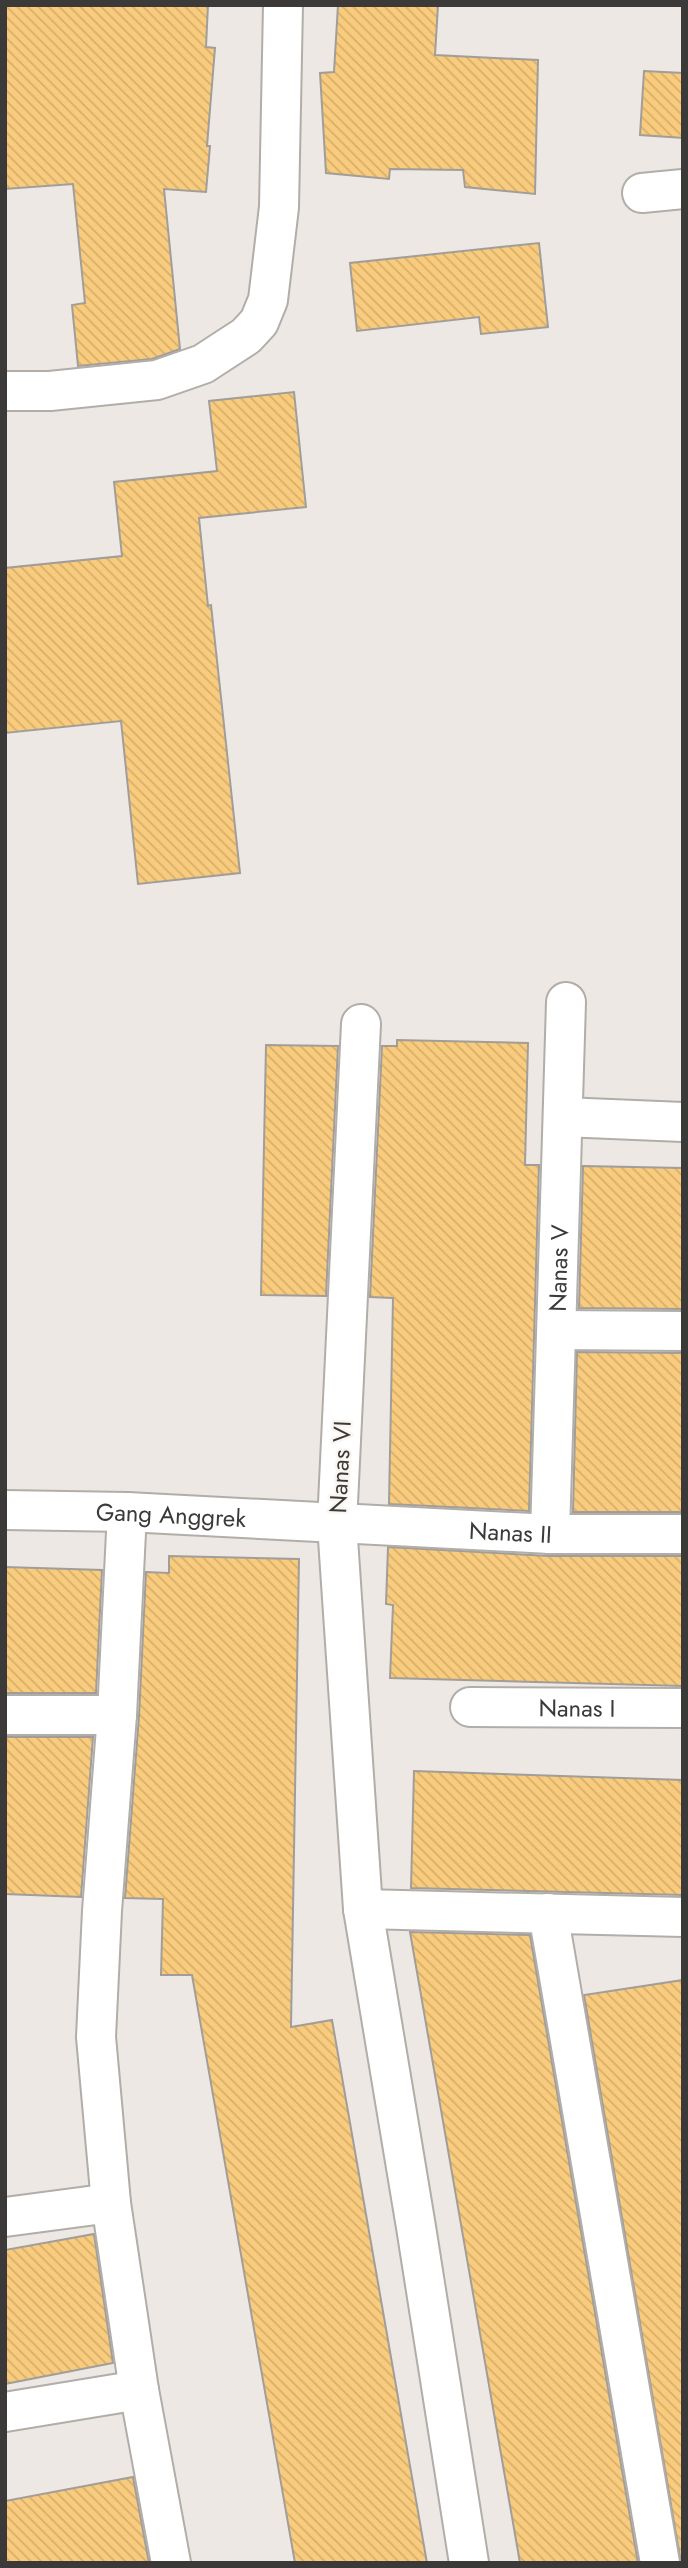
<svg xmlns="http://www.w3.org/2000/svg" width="688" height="2568" font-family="Jost,sans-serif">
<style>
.building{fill:url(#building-back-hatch);stroke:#a19e99;stroke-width:2}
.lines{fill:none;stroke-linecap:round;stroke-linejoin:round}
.minor-casing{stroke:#b1ada9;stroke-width:42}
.minor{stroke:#fff;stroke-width:38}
.labels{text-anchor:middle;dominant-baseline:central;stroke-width:5;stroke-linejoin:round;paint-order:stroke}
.street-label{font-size:24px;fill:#3c3a39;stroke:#faf6f1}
</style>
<defs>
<pattern id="building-back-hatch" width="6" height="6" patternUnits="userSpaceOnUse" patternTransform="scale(1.75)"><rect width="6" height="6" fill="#f9cb7d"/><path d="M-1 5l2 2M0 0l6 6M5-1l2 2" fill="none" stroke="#d6af6d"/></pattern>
</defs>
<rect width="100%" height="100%" fill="#ede8e4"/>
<path class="building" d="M5,5H208L206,47L215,48L207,146H210L206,192L164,189L180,349L152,359L78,366L72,305L85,303L73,184L5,189Z
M338,5H438L435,55L538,60L535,194L465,187L463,170L390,169L389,179L326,173L320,73L334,72Z
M644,71L683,73V138L640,135Z
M539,243L548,327L481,334L479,317L357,331L350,263Z
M294,392L306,507L199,518L208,606L211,605L240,873L138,884L121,721L5,733V568L122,556L114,482L217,471L209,401Z
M397,1040L528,1043L525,1165H539L529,1511L389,1504L393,1298L370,1297L382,1046H397Z
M266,1045L338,1046L326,1296L261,1295Z
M583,1166L683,1168V1309L579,1308Z
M577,1352L683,1353V1512H573Z
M388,1547L549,1556H683V1686L390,1678L393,1605L386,1604Z
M169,1556L299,1559L291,2027L332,2020L427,2563H295L192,1975H161L163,1899L125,1898L139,1716L146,1572L169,1573Z
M5,1567L102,1570L96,1693H5Z
M5,1737H93L81,1897L5,1894Z
M414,1771L683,1780V1895L411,1888Z
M410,1932L530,1935L638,2563H520Z
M683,1980V2563H681L584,1995Z
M94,2234L113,2363L5,2384V2250Z
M133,2477L149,2563H5V2501Z"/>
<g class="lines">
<defs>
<g id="minor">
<path d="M642,193L683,189"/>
<path d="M5,391H50L157,380L203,364L246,336L259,322L268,300L279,207L283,5"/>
<path d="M361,1024L337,1524L363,1909L416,2227L469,2563"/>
<path d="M563,1117L683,1122"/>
<path d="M557,1330L683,1331"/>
<path id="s1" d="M5,1510L127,1512L550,1534H683"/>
<path d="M127,1512L117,1715L102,1911L96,2037L111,2203L139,2390L171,2563"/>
<path id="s2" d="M550,1534L566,1002"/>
<path id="s3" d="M470,1707L683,1708"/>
<path d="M5,1715H117"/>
<path d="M363,1909L683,1917"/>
<path d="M548,1913L660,2563"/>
<path d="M5,2217L111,2203"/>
<path d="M5,2412L139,2390"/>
</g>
</defs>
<use href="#minor" class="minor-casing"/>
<use href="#minor" class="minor"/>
</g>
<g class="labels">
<g class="street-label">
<text stroke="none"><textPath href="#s2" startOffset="266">Nanas V</textPath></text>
<text transform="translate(340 1467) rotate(-87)">Nanas VI</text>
<text stroke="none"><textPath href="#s1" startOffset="166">Gang Anggrek</textPath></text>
<text stroke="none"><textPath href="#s1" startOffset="506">Nanas II</textPath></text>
<text stroke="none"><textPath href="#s3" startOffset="107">Nanas I</textPath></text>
</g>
</g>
<rect width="688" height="2568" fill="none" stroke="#3c3a39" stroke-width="14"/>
</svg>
